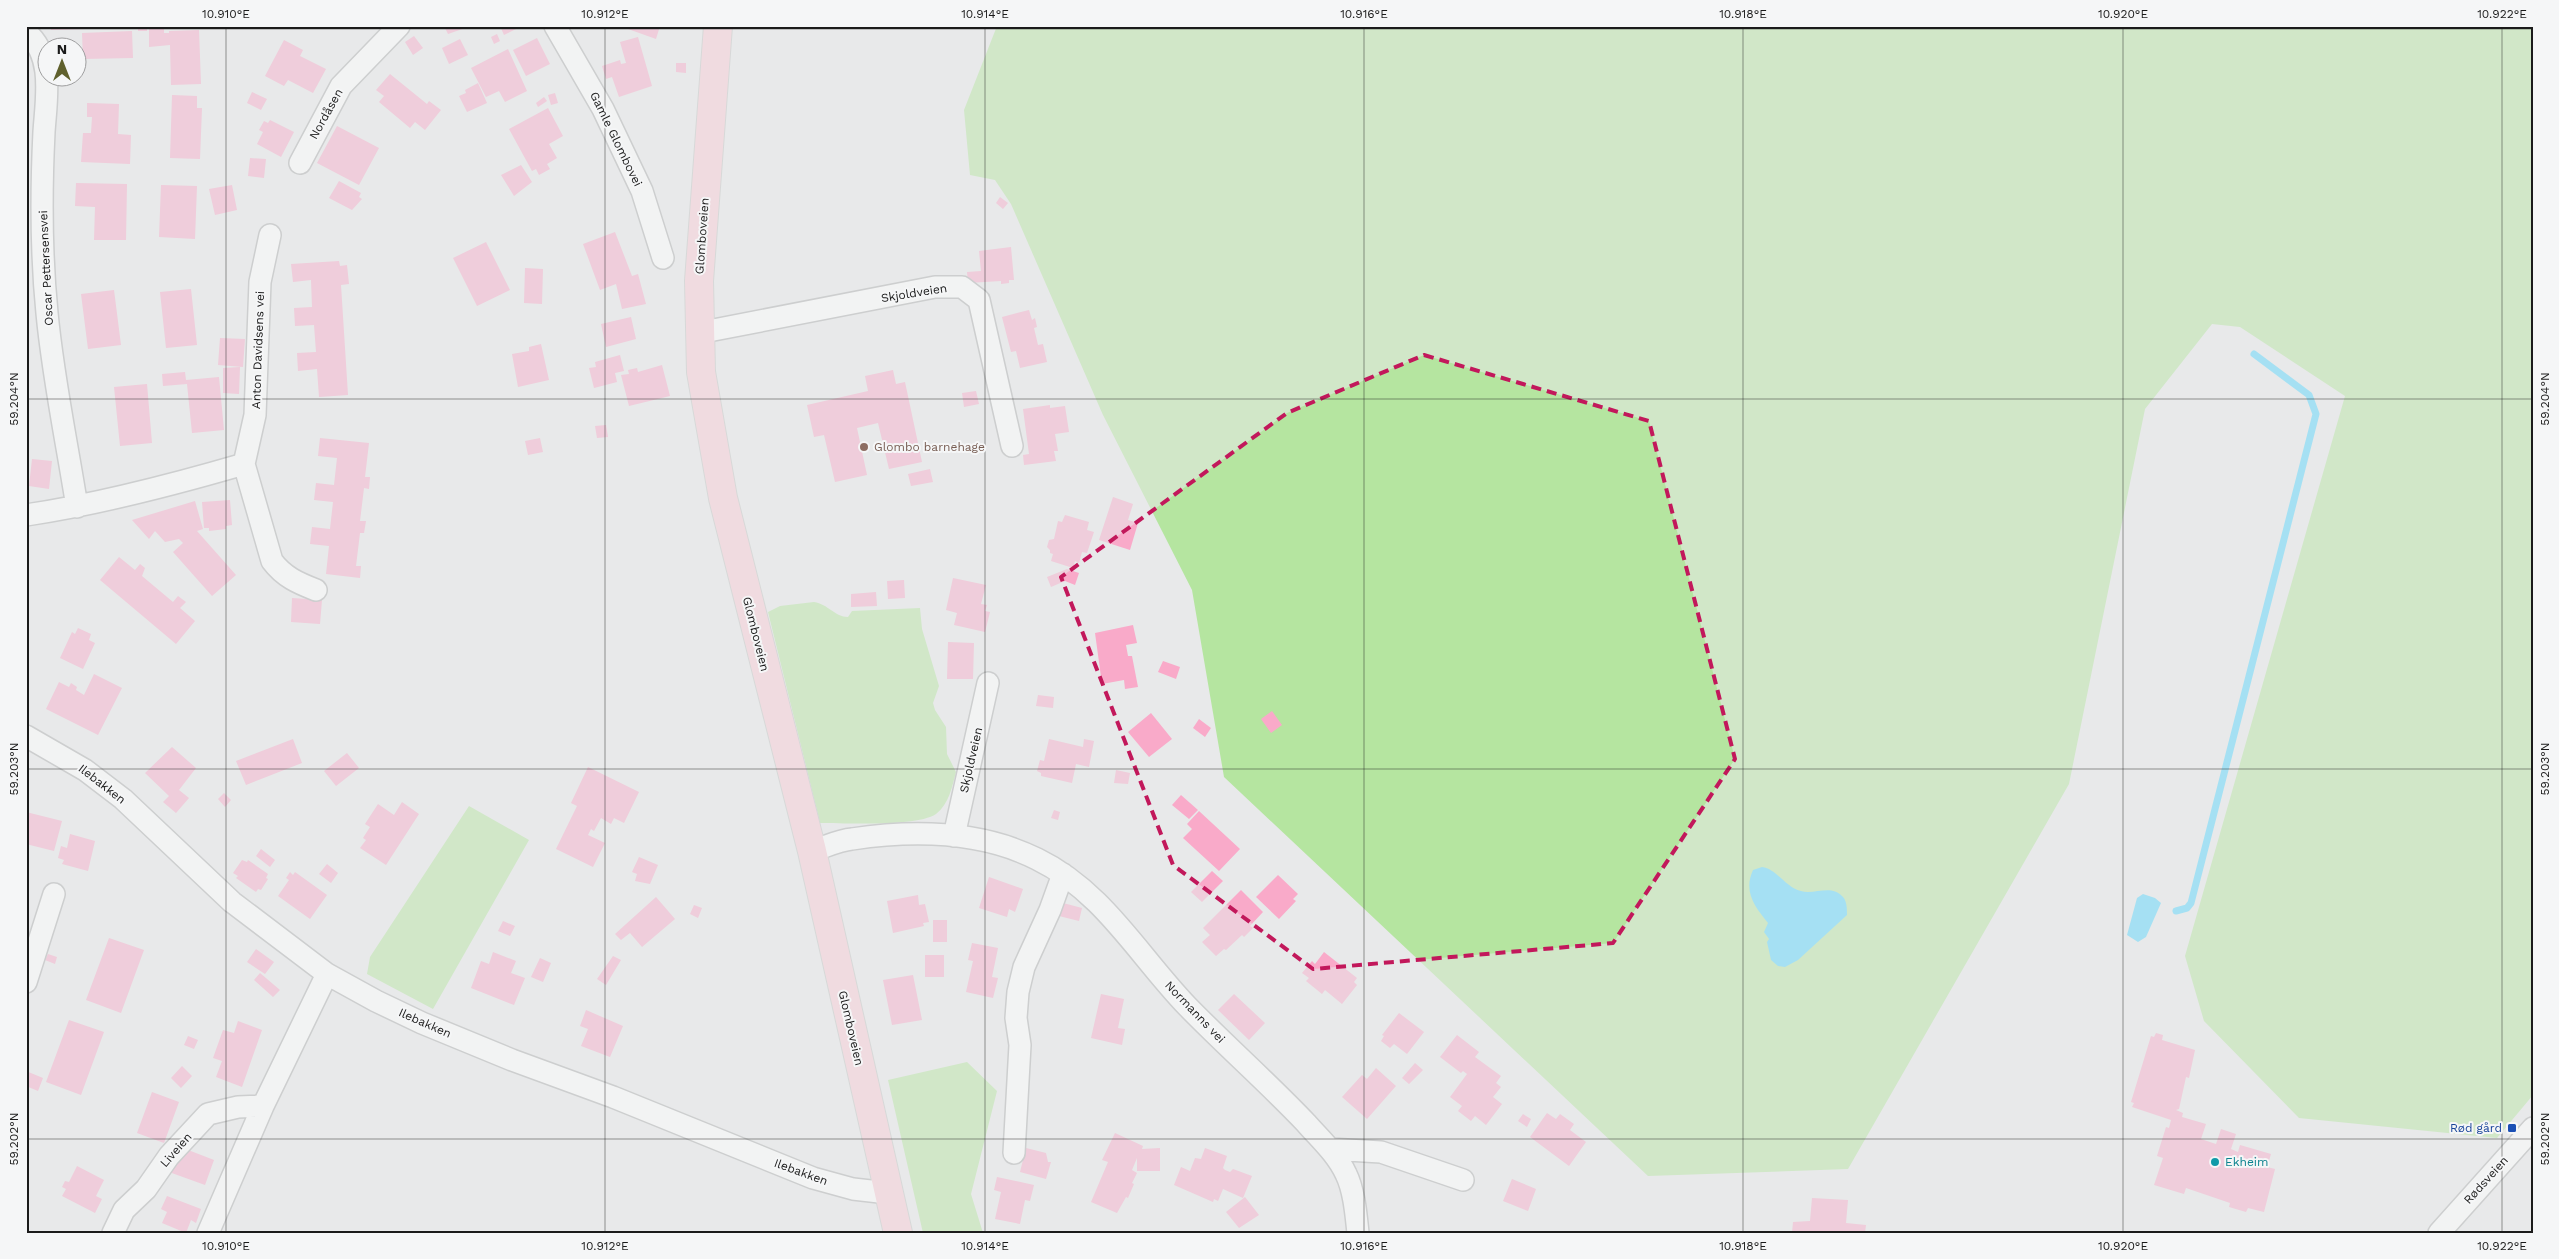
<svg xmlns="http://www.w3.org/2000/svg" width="2559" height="1259" font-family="'Work Sans',sans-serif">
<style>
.green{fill:#b5e5a0}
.water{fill:#56d6fe}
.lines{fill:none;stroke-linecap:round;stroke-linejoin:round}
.stream{stroke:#56d6fe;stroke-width:7}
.building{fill:#f9aac9}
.minor-casing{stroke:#adaeaf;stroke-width:24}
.major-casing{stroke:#c4c4c4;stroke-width:30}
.minor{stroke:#fff;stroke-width:21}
.major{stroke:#fbcbd4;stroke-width:28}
.marked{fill:none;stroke:#c2185b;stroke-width:4;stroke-dasharray:10 6;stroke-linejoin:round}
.ticks{fill:none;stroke:#1b1b1b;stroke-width:1;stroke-opacity:0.45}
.education-dot{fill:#8d6e63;stroke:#f5f6f7;stroke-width:2}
.transit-dot{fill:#1a4fb4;stroke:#f5f6f7;stroke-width:2}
.culture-dot{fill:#0f9aa8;stroke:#f5f6f7;stroke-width:2}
.labels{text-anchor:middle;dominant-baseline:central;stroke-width:4;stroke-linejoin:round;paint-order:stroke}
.street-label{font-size:12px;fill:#1b1b1b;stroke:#f5f6f7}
.education-label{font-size:12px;fill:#785e54;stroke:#f5f6f7;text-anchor:start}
.transit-label{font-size:12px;fill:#164399;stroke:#f5f6f7;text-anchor:end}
.culture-label{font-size:12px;fill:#0d838f;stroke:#f5f6f7;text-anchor:start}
.neatline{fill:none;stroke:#1b1b1b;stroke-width:2}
.ticks-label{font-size:12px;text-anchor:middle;fill:#1b1b1b}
</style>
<rect width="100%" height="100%" fill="#e8e9ea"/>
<path class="green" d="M997,26H2533V1095L2497,1138L2299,1118L2204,1021L2185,956L2345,396L2240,327L2212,324L2145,409L2069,784L1848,1169L1648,1176L1224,777L1192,590L1103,415L1011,204L995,180L970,175L964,110Z
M814,602C828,604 835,617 848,617L852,611L920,608L922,629L939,686L933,703L935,710L946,727L947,754L956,772C952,787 949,804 936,814C917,827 845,823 820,823L768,612L780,606Z
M469,806L529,840L433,1009L367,974L370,957Z
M967,1062L997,1091L971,1194L983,1233H923L888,1080Z"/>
<path class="water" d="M1762,867C1777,869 1785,887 1801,891C1814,895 1831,884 1842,896C1847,900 1847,909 1847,915L1798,960L1785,967L1778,966L1771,960L1767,942L1769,939L1764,932L1768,923C1755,907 1743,892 1753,870Z
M2143,894L2155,898L2161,903L2146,937L2138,942L2127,935L2137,898Z"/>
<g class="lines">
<path class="stream" d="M2176,911L2187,908L2191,903L2316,414L2309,395L2254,354"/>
</g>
<path class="building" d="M51,26H86V29L51,30Z
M138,26H147V31H138Z
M149,26H164V33H169V31L199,30L201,84L171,85L170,45L149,47Z
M444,26H471L448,34Z
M500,26H522L504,35Z
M629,26H660L656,39L628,29Z
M132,31L133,58L83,59L82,33Z
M497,34L500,41L494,44L491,37Z
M414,36L423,48L413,55L405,42Z
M638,37L652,86L619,97L612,77L606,79L602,66L620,60L621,64L626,63L620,42Z
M537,38L550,64L526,76L513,50Z
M460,39L468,55L449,64L442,48Z
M284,40L303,50L300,56L326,69L313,93L288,80L284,86L265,76Z
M508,49L527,91L505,102L499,91L486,97L471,68Z
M676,63H686V73L676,72Z
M390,74L427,104L429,101L441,110L425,130L415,122L410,128L379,102L384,96L376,90Z
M478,83L487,103L467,112L459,96L466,93L465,90Z
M252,92L267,99L261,110L247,103Z
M555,93L558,103L551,105L548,95Z
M172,95L197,96V108H202L200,159L170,158Z
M544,97L547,101L538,107L536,103Z
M87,103L119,104L118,134L131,135L130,164L81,162L83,133H91L92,117H87Z
M548,108L563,136L549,144L557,158L547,164L550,169L539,175L536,169L532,171L509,129Z
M270,120L294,132L281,157L257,144L263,132L259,130L264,121L268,123Z
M337,126L379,148L359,185L317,163Z
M250,158L266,159L264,178L248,176Z
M521,165L532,182L514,196L501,175Z
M339,181L361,193L359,197L362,199L352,210L329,198Z
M76,183L127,184L126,240H94L95,207L75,206Z
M161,185L197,186L195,239L159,237Z
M232,185L237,210L215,215L209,189Z
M1000,197L1008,203L1003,209L996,203Z
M615,232L632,276L638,274L646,304L622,309L616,284L600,290L583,244Z
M486,242L510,290L477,306L453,258Z
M1011,247L1014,280H1009V283L1001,284V281L968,283L967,272L981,271L979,251Z
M339,261L340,266L347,265L349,284L341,285L348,395L319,397L317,369L298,371L297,353L316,352L314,325L295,326L294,308L312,307L311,280L293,282L291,264Z
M525,268L543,269L542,304L524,303Z
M191,289L197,345L166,348L160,292Z
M114,290L121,345L88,349L81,294Z
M1029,310L1032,320L1035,318L1037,327L1034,328L1038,345L1043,344L1047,362L1020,368L1016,351L1011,352L1002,317Z
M631,317L636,339L606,347L601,324Z
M220,338L245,339L243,367L218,365Z
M541,344L549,380L518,387L512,354L529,351V347Z
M620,355L624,371L615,373L617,382L594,388L589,368L596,367L595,362Z
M662,365L670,396L629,406L621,375L629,374L628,370L637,368L638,372Z
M240,367L239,394L223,393V368Z
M893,370L896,384L905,382L922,462L889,469L878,423L857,428L867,475L835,482L824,435L814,437L807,405L868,391L865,376Z
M185,372L186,380L219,377L224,430L192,433L187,384L163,386L162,374Z
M147,384L152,443L120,446L114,387Z
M976,391L979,404L964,407L962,393Z
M1050,405V408L1065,406L1069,432L1055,434L1058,451H1054L1056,461L1024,465L1023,455L1029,454L1023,409Z
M606,425L608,437L597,438L595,426Z
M320,438L369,443L365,477H370L369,489L364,488L360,521H366L364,533H360L356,566H361L360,578L326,574L329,546L310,544L312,527L330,529L333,502L314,500L316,483L334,485L337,458L318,456Z
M540,438L543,452L528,455L525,441Z
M32,459L52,461L49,489L29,486Z
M930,469L933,482L911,486L908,474Z
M1113,497L1133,504L1128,520L1138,523L1130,550L1099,540Z
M230,500L232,525L226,526V529L209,531V528H204L202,502Z
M195,501L203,529L197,531L236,575L212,596L173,552L183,543L179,539L165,542L155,531L149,539L132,520Z
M1065,515L1089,522L1087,530L1094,532L1087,553L1082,552L1079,563L1075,561L1073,568L1051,561L1053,554L1050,553V550L1047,547L1049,540L1054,539L1058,521L1062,522Z
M119,557L135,570L140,564L145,568L142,576L173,602L178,596L186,602L180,608L195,621L176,644L100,580Z
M1067,569L1079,573L1075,585L1065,581L1051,587L1047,577Z
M953,578L986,585L981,604L987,605L985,611L990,612L985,632L954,625L957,613L946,610Z
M904,580L905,598L888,599L887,581Z
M876,592L877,606L851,607V594Z
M292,598L322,600L320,624L291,622Z
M1133,625L1137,643L1126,645L1128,656H1132L1138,687L1125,689L1124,680L1102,684L1095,633Z
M78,628L91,634L89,640L95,643L83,669L60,658L72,632L75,634Z
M948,642L974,643L973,679H947Z
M1163,661L1180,667L1176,679L1158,672Z
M94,674L122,688L98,735L46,709L59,682L69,687L71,683L77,687L76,690L84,695Z
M1038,695L1054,697L1053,708L1036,706Z
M1272,711L1282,725L1271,733L1261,719Z
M1151,713L1172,739L1149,757L1128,732Z
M1199,719L1211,728L1205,737L1193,728Z
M293,739L302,763L246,785L236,761Z
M1049,739L1083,747L1084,739L1094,741L1089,767L1076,764L1072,783L1041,776V773L1037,771L1040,760L1044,761Z
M172,747L196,768L179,790L189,798L176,813L163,802L169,796L145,773Z
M347,753L359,768L336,786L324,771Z
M588,767L639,792L624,823L614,818L611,824L601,818L594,831L591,829L588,835L605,843L593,867L556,849L577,806L571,803Z
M1116,770L1130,773L1128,784L1114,783Z
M224,793L231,800L225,807L218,799Z
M1181,795L1198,810L1189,819L1172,805Z
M402,802L419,814L386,865L360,848L366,840L363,838L370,827L365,824L378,804L394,815Z
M1054,810L1060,812L1058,820L1051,818Z
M1199,811L1240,849L1219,871L1183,838L1192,829L1187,824Z
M26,812L62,821L54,851L26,844Z
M70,834L95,841L88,871L62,864L64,860L58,858L61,846L67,848Z
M261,849L275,860L270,867L256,856Z
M639,857L658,865L650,884L635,881L637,874L632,872Z
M242,860L247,862L248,860L268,874L266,878L268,879L261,890L258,889L256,892L236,878L238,876L233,873Z
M327,864L338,873L331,883L319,874Z
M1212,871L1223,881L1202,902L1191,892Z
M290,872L293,875L295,872L327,895L310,919L278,896L289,880L286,878Z
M1278,875L1298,894L1293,899L1296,901L1279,919L1256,897Z
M989,877L1023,889L1015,912L1009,909L1007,917L979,908Z
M1241,890L1263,912L1250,926L1253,928L1244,937L1242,935L1226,950L1224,949L1216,956L1202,942L1210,935L1203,928Z
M918,895L919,905L925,904L929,922L923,923L924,926L893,933L887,901Z
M656,897L675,919L642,947L630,933L621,940L615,934Z
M1063,903L1082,908L1079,921L1059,916Z
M694,905L702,908L698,918L690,914Z
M933,920H947V942H933Z
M503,921L515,926L510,936L498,931Z
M109,938L144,950L121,1013L86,1000Z
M972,943L998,948L992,977L998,978L993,998L966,992L973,961L968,960Z
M256,949L274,962L265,974L247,962Z
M493,952L516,961L511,973L525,978L514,1005L471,988L481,961L489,964Z
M1324,952L1357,978L1354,982L1357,985L1342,1004L1325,990L1322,994L1306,981L1309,978L1302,973L1312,961L1315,964Z
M48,954L57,957L55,964L45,960Z
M925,955H944V977H925Z
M613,956L621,960L606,985L597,979Z
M540,958L551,963L543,982L531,977Z
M260,973L280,990L273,997L254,980Z
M913,975L922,1020L892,1025L883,980Z
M1101,994L1124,999L1118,1028L1125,1029L1122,1045L1091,1038Z
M1234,994L1265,1023L1249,1040L1218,1010Z
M586,1010L623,1026L610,1057L581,1046L588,1029L580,1026Z
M1399,1013L1424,1032L1407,1054L1394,1044L1390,1048L1381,1041L1384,1036L1382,1035Z
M69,1020L104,1032L81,1095L46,1082Z
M238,1021L262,1030L242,1087L216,1077L222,1061L213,1058L223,1030L234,1033Z
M2156,1033L2163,1035L2162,1040L2195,1050L2189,1078L2186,1077L2179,1109L2176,1110L2183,1113L2182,1117L2206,1124L2201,1139L2216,1144L2221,1129L2236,1134L2231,1149L2238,1152L2240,1145L2271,1154L2267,1167L2275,1169L2264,1212L2248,1208L2246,1212L2229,1207L2230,1203L2186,1188L2184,1194L2154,1185L2163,1158L2157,1156L2166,1127L2169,1128L2171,1120L2132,1107L2134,1103L2131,1102L2151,1036L2154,1037Z
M1457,1035L1479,1052L1475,1057L1501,1076L1496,1083L1501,1087L1493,1097L1502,1104L1486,1125L1475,1116L1471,1121L1458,1111L1462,1106L1450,1097L1467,1074L1463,1071L1461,1073L1440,1057Z
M188,1036L198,1040L194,1049L184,1045Z
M1415,1063L1423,1070L1409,1084L1402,1078Z
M182,1066L192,1076L181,1088L171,1078Z
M1376,1068L1396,1086L1367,1119L1342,1097L1362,1075L1367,1079Z
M26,1071L43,1078L38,1091L26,1086Z
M152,1092L179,1102L164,1143L137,1133Z
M1547,1113L1556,1119L1560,1114L1574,1124L1570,1130L1586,1142L1569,1166L1530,1137Z
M1523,1114L1531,1119L1527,1127L1518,1121Z
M1115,1133L1143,1146L1142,1149L1160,1148V1171H1137V1158L1132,1170L1137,1173L1132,1183L1134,1184L1128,1198L1126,1197L1117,1213L1091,1202L1108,1162L1102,1160Z
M183,1148L214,1160L205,1185L169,1172Z
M1026,1148L1046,1153L1048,1162H1051L1046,1179L1020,1172Z
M1205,1148L1227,1156L1223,1168L1225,1170L1230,1172L1233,1169L1252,1176L1243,1198L1223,1189L1218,1201L1214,1199L1213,1202L1174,1185L1181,1167L1190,1171L1195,1158L1201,1159Z
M77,1166L104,1180L96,1196L102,1199L95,1213L62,1196L66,1189L62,1187L65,1181L69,1182Z
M997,1177L1034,1185L1030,1201L1025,1200L1020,1224L995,1219L1001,1192L994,1190Z
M1512,1179L1536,1189L1528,1211L1503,1201Z
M167,1196L201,1209L196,1223L191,1220L186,1233L162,1223L167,1212L161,1209Z
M1245,1197L1259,1215L1239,1228L1226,1212Z
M1812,1198L1848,1200L1846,1223L1866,1225L1865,1233H1792L1793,1222L1810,1221Z"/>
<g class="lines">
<defs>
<path id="minor" d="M555,26L603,109L642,191L663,258
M26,32C55,56 46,100 44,132C41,192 41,253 47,313C53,378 67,443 77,507
M300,163L341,86L399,26
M698,333L935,287H962L979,300L1012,446
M244,464L272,561C284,577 298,583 316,590
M26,515C100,504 172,485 244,464L255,415L260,282L270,235
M26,736L85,770L123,799L232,902L327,974L376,1001L422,1023L512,1060L613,1097L813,1178L853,1189L888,1193
M954,836L988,683
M812,851C825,847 839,840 852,839C913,830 981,831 1037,859C1103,891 1138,955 1187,1006C1226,1046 1268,1083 1306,1123C1320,1139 1337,1154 1346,1174C1354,1190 1356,1214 1358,1233
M26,982L54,894
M1330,1149L1381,1152L1463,1180
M1014,1153L1020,1045L1016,1018L1018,992L1024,967L1050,910L1063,874
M113,1233L124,1210L146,1189L169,1156L208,1114L238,1107L263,1106
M208,1233L263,1106L327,974
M2439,1233L2533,1128"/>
<path id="major" d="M718,26L699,281L701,372L723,498L812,851L898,1233"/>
</defs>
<use href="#minor" class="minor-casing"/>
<use href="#major" class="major-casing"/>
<use href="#minor" class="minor"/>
<use href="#major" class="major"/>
</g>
<path d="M0 0H2559V1259H0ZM1424,355L1649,421L1735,759L1613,943L1313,969L1173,865L1061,577L1287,413Z" fill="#e8e9ea" fill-opacity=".55" fill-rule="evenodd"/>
<path class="marked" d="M1424,355L1649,421L1735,759L1613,943L1313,969L1173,865L1061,577L1287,413Z"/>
<path class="ticks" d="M226,26V1233M605,26V1233M985,26V1233M1364,26V1233M1743,26V1233M2123,26V1233M2502,26V1233M26,29H2533M26,399H2533M26,769H2533M26,1139H2533"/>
<circle class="education-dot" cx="864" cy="447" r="5"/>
<rect class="transit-dot" x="2507" y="1123" width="10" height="10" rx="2.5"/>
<circle class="culture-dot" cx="2215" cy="1162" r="5"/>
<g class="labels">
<g class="street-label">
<text transform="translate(326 114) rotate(-61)">Nordåsen</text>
<text transform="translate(616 139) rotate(64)">Gamle Glombovei</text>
<text transform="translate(702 236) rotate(-86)">Glomboveien</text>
<text transform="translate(46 268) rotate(-93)">Oscar Pettersensvei</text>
<text transform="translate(914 293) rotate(-9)">Skjoldveien</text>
<text transform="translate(258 350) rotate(-88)">Anton Davidsens vei</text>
<text transform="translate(756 634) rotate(76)">Glomboveien</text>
<text transform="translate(971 760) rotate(-77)">Skjoldveien</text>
<text transform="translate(102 784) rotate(38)">Ilebakken</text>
<text transform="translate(1195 1012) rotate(46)">Normanns vei</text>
<text transform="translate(425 1023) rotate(24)">Ilebakken</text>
<text transform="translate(851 1028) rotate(77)">Glomboveien</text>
<text transform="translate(176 1150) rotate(-49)">Liveien</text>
<text transform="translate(801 1172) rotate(20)">Ilebakken</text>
<text transform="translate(2486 1180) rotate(-48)">Rødsveien</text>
</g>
<g class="education-label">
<text x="874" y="447">Glombo barnehage</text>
</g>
<g class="transit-label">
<text x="2502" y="1128">Rød gård</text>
</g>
<g class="culture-label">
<text x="2225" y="1162">Ekheim</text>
</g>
</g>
<rect width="2559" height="1259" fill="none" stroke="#f5f6f7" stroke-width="55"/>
<g transform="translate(62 62)"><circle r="24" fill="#f5f6f7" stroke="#9e9e9f"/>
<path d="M0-4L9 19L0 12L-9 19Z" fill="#5f602d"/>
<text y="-8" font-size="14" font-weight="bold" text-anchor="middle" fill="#1b1b1b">N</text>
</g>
<rect x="28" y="28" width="2504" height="1204" class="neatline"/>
<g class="ticks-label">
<text x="226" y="18">10.910°E</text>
<text x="605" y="18">10.912°E</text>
<text x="985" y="18">10.914°E</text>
<text x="1364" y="18">10.916°E</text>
<text x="1743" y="18">10.918°E</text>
<text x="2123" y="18">10.920°E</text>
<text x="2502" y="18">10.922°E</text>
<text transform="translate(14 399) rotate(-90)" y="4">59.204°N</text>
<text transform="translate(2545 399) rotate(-90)" y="4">59.204°N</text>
<text transform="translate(14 769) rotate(-90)" y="4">59.203°N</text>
<text transform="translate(2545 769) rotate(-90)" y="4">59.203°N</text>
<text transform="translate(14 1139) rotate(-90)" y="4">59.202°N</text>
<text transform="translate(2545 1139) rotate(-90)" y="4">59.202°N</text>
<text x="226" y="1250">10.910°E</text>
<text x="605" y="1250">10.912°E</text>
<text x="985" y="1250">10.914°E</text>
<text x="1364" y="1250">10.916°E</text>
<text x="1743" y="1250">10.918°E</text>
<text x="2123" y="1250">10.920°E</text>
<text x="2502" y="1250">10.922°E</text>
</g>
</svg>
